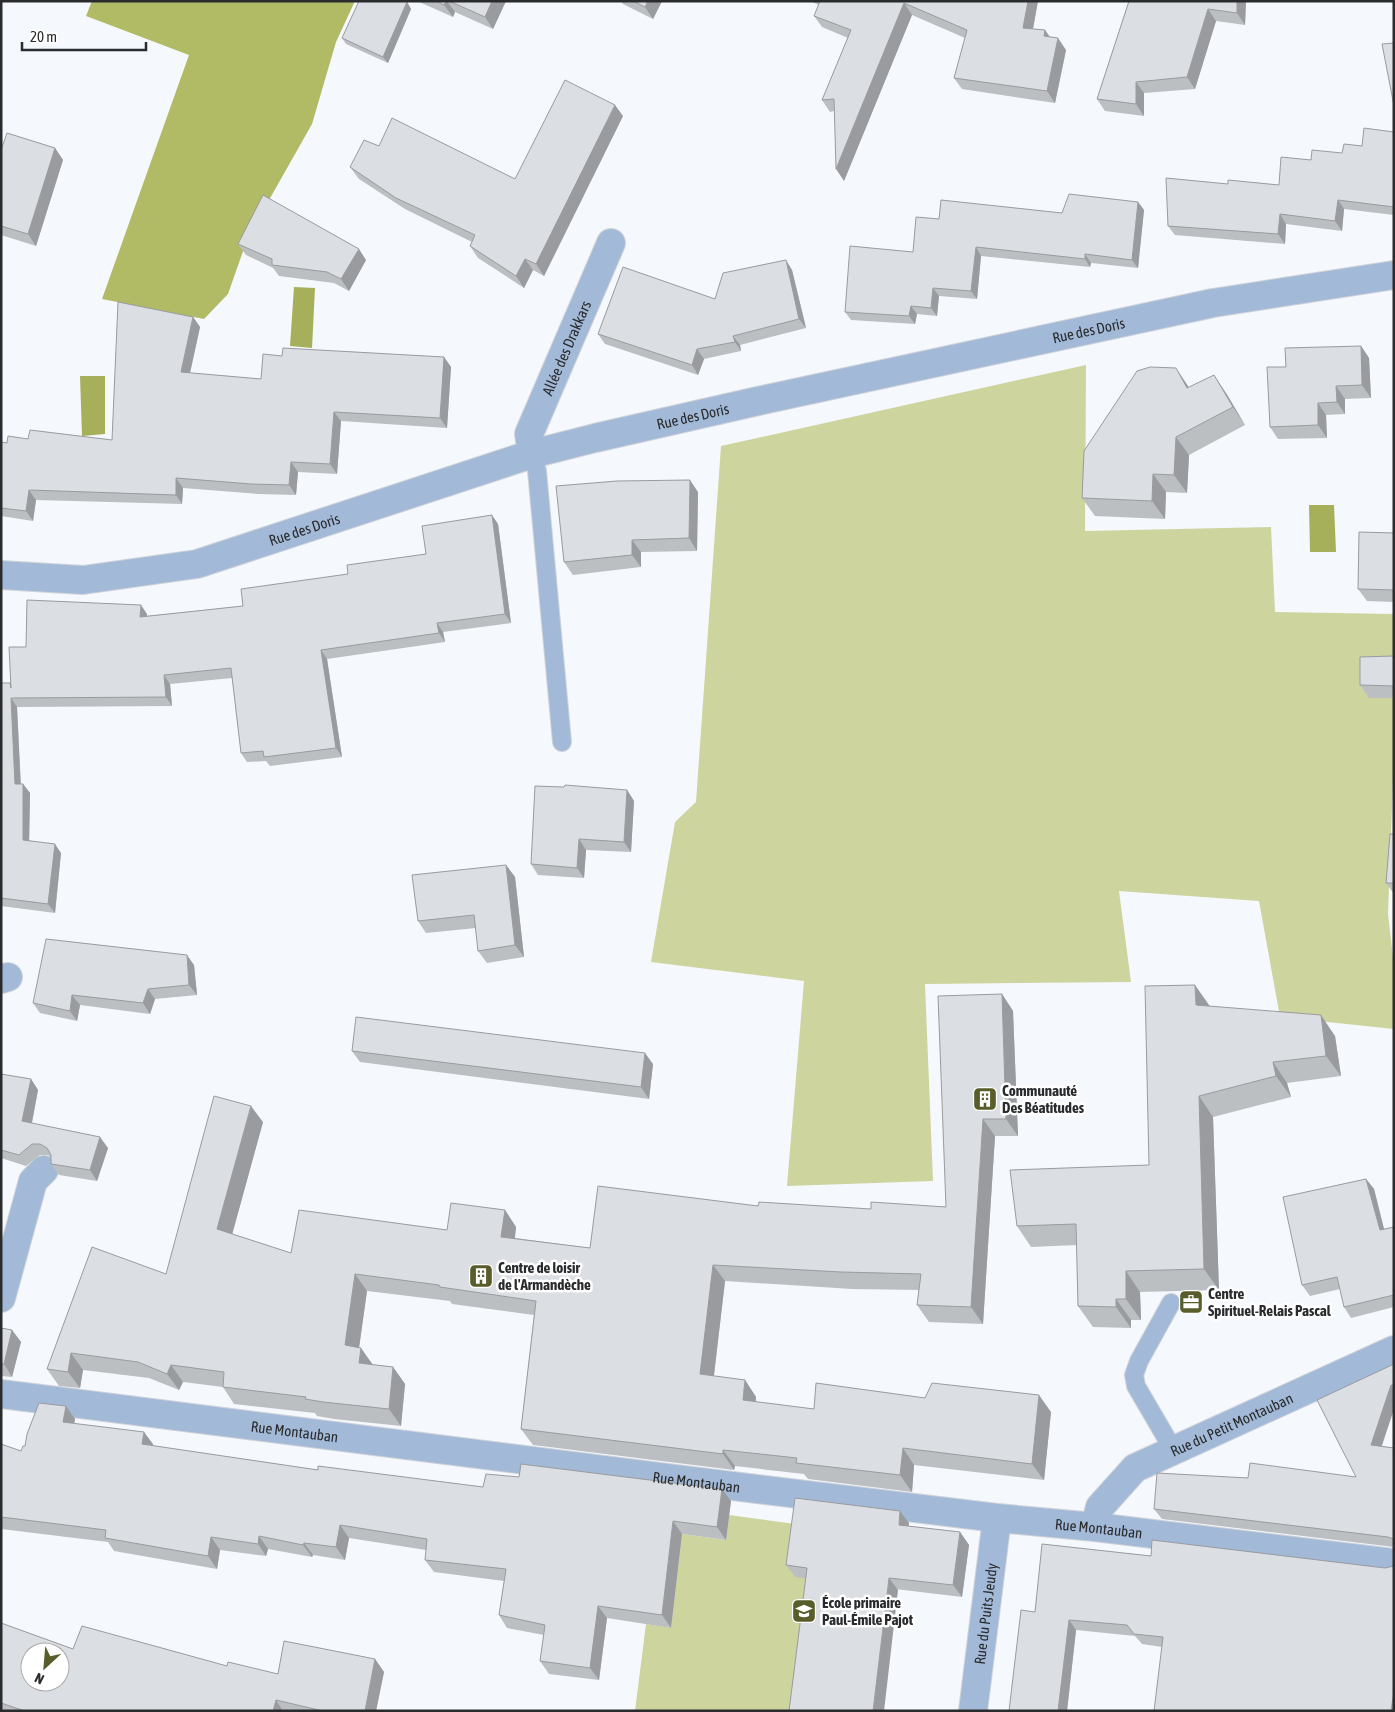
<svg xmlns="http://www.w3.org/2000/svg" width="1395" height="1712" font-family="'Asap Condensed',sans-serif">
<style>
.green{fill:#cdd49e}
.forest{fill:#b1ba64}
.water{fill:#a6af59}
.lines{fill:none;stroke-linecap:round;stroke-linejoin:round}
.lane-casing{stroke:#d0d3d8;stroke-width:20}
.street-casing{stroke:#d0d3d8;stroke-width:30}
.lane{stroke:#a2bad8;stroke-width:18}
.street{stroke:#a2bad8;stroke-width:28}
.wall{fill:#bcbfc2}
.shaded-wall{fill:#999b9e}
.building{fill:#dbdee2;stroke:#999b9e;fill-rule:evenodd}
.labels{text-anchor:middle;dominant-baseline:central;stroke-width:5;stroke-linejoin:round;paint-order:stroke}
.street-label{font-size:15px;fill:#2a2b2d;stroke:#fff}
.poi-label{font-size:15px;font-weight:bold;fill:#2a2b2d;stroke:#fff;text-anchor:start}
</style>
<rect width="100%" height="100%" fill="#f5f8fd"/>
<path class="green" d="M1086 365 1085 531 1271 527 1275 612 1394 614V753L1388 914 1394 966V1029L1280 1017 1259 901 1119 891 1131 982 925 984 933 1181 787 1186 804 981 651 962 675 822 696 802 721 446Z
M729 1515 802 1525 815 1580 799 1711H635L646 1624 671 1628 682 1534 726 1540Z"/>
<path class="forest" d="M92 1H355L336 42 312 124 248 237 228 294 204 319 102 299 189 55 86 16Z"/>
<path class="water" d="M294 287 315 288 312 348 290 346Z
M80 376H105V434L82 436Z
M1309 505H1334L1336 552H1310Z"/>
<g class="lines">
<defs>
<path id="lane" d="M532 454 537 471 562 742
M1171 1303 1139 1361 1134 1375 1136 1386 1174 1451"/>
<g id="street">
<path id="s1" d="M532 454 529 434 611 243"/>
<path id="s2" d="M1 575 83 580 197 564 532 454 595 438 758 401 1213 303 1394 275"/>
<path d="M1 979 8 977"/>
<path d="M1 1298 33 1181 44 1170"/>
<path id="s3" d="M1 1394 675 1479 997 1518 1095 1527 1394 1563"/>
<path id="s4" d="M1095 1527 1100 1507 1135 1468 1394 1350"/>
<path id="s5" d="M973 1711 997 1518"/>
</g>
</defs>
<use href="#lane" class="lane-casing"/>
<use href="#street" class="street-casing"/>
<use href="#lane" class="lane"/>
<use href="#street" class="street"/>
</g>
<path class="wall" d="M417 1H506L493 29 455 12 453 17Z
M621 1H662L653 19 623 4Z
M810 1H1038L1033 29 1045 30 1050 37 1066 50 1055 103 962 89 954 78 965 38 912 15 844 181 834 111 830 112 822 100 848 38 822 27 814 16 819 5Z
M1129 1H1246L1245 25 1216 21 1195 89 1144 93V116L1105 111 1097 99Z
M407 2 411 9 388 63 346 44 342 38Z
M623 116 544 276 533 270 524 288 478 258 470 246 472 242 405 209 359 179 350 167 379 146 515 179Z
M1394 132V215L1344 209 1342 231 1286 224 1285 244 1175 235 1168 226 1228 184 1279 185 1311 160 1342 153 1362 146Z
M55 148 63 160 36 246 1 235V150Z
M1138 202 1144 210 1138 268 1091 263 1090 267 981 256 977 299 939 296 937 316 917 314 915 324 851 320 845 312 913 252 939 219 1062 213Z
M238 244 366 260 349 291 334 283 279 276 273 268 246 255Z
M792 270 806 328 740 345 741 351 704 359 698 375 605 344 598 334 715 299Z
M193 317 200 327 190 373 261 379 282 356 444 357 451 367 447 428 341 421 337 474 298 472 296 495 258 494 183 488 182 504 36 500 33 521 1 516V442L7 443 28 439 112 440Z
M1361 346 1369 358 1371 398 1345 399V414L1326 415 1327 438 1278 439 1270 427 1286 367Z
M1189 387 1226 393 1245 425 1189 455 1187 493 1166 492 1165 519 1095 516 1082 498Z
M698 492 697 551 641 552V567L573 575 564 562Z
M498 524 511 623 443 632 445 642 327 659 342 757 270 766 266 761 247 762 241 753 232 678 170 684 172 706 17 707 21 784H23L30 793 29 840 61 853 55 913 1 906V683H10L26 647 147 614V616L243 606 348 574 426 554Z
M1394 533V602L1367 601 1358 589Z
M1394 656V698H1369L1360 685Z
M627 790 634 801 631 852 586 850 584 878 538 875 531 864Z
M1394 834V894L1386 883Z
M506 865 515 877 524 957 487 963 478 951 476 928 426 933 418 921Z
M194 965 197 995 155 999 150 1014 80 1005 77 1021 40 1013 33 1003Z
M1002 994 1013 1011 1018 1136H995L983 1324 929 1322 917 1305 919 1290 852 1289 725 1281 714 1376 745 1380 756 1397V1402L814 1409 925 1398 1051 1412 1044 1480 914 1465 912 1492 808 1479 804 1474 735 1466 734 1470 533 1445 521 1429 534 1315 452 1304 450 1301 367 1291 359 1348 373 1365 393 1367 405 1384 401 1426 334 1419 317 1416 315 1413 234 1404 223 1387 183 1382 179 1390 149 1378 83 1370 80 1388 59 1386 47 1369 166 1274 263 1122 232 1234 291 1253 447 1230 505 1210 516 1227 515 1238 590 1248 758 1206 871 1209 946 1207Z
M1209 1005 1210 1006 1335 1036 1341 1076 1287 1083 1291 1097 1213 1117 1219 1290 1140 1292 1141 1320H1131V1328L1093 1327 1078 1306 1077 1245 1031 1247 1017 1226 1149 1165Z
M352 1051 653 1064 649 1099 360 1062Z
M1 1074 31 1079 38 1090 32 1123 108 1148 97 1181 59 1175 51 1164V1157L48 1155H40L26 1166 1 1158Z
M1366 1179 1374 1189 1384 1229 1394 1227V1307L1351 1318 1344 1307 1340 1289 1310 1296 1302 1285Z
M1 1328 12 1330 21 1342 12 1377 1 1376Z
M1394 1364V1409L1382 1446 1394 1448V1547L1162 1519 1154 1509 1248 1478 1356 1477Z
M66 1406 75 1419 74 1424 153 1444 152 1446 318 1470 483 1487 731 1501 726 1540 682 1534 671 1628 607 1618 599 1680 549 1674 540 1661 544 1635 507 1628 499 1615 504 1581 434 1572 425 1560 426 1550 349 1538 345 1560 313 1555 312 1557 268 1549 266 1556 220 1550 217 1569 114 1551 108 1542 1 1529V1444L21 1451Z
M909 1523 908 1526 960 1532 969 1545 962 1597 795 1577 786 1565Z
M1151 1556 1385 1568 1162 1647 1142 1644 1135 1636 1076 1630 1067 1711H1009L1035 1612Z
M1 1623 73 1649 227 1666 278 1674 375 1659 384 1672 376 1711H1Z"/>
<path class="shaded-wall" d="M446 1H447L455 12 453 17 444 5Z
M492 1H506L493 29 485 17Z
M648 1H662L653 19 645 7Z
M1028 1H1038L1031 39 1023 28Z
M1237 1H1246L1245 25 1237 13Z
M407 2 411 9 388 63 383 57Z
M904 3 912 15 844 181 836 169Z
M1208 9 1216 21 1195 89 1187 77Z
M1045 30 1053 42 1044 36Z
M1058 38 1066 50 1055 103 1047 91Z
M1136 82 1144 93V116L1136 104Z
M615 105 623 116 544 276 536 264Z
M55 148 63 160 36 246 28 234Z
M1338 200 1344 209 1342 231 1335 221Z
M1138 202 1144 210 1138 268 1132 260Z
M1280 214 1286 224 1285 244 1278 234Z
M976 247 981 256 977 299 971 291Z
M359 249 366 260 349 291 341 279Z
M1085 254 1091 263 1090 267 1085 259Z
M525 259 533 270 524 288 516 276Z
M786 260 792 270 806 328 799 319Z
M933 288 939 296 937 316 931 308Z
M911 306 917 314 915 324 909 316Z
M193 317 200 327 188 382 181 372Z
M733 336 740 345 741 351 735 342Z
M1361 346 1369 358 1371 398 1362 385Z
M697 349 704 359 698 375 692 365Z
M444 357 451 367 447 428 440 418Z
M1176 368 1188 386 1199 406 1187 388Z
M1214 375 1226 393 1245 425 1233 407Z
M1336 386 1345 399V414L1337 402Z
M1318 403 1326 415 1327 438 1318 425Z
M334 412 341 421 337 474 330 464Z
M1176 437 1189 455 1187 493 1174 475Z
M291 462 298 472 296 495 289 485Z
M1153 474 1166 492 1165 519 1152 501Z
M176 478 183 488 182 504 176 495Z
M690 480 698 492 697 551 689 538Z
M29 490 36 500 33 521 26 511Z
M492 515 498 524 511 623 505 614Z
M632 540 641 552V567L632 555Z
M141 605 147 614 146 626 140 617Z
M437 623 443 632 445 642 439 633Z
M321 650 327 659 342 757 336 748Z
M164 675 170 684 172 706 166 697Z
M11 698 17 707 21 793 15 784Z
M23 784 30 793 29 849 23 840Z
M627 790 634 801 631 852 624 842Z
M579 839 586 850 584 878 577 868Z
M55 844 61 853 55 913 48 904Z
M506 865 515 877 524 957 515 945Z
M187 955 194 965 197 995 189 985Z
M1195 985 1209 1005 1210 1026 1196 1005Z
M148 989 155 999 150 1014 143 1003Z
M1002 994 1013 1011 1018 1136 1006 1119Z
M72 995 80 1005 77 1021 70 1011Z
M1321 1015 1335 1036 1341 1076 1326 1056Z
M645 1053 653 1064 649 1099 641 1087Z
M1273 1062 1287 1083 1291 1097 1276 1076Z
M31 1079 38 1090 30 1132 22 1121Z
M1199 1096 1213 1117 1219 1290 1204 1269Z
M251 1106 263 1122 229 1246 217 1229Z
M983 1119 995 1136 983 1324 971 1307Z
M100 1137 108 1148 97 1181 90 1170Z
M1366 1179 1374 1189 1387 1241 1380 1230Z
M505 1210 516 1227 513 1253 501 1237Z
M713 1265 725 1281 712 1391 700 1374Z
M1126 1271 1140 1292 1141 1320 1126 1299Z
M355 1274 367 1291 357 1362 345 1345Z
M1116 1299 1131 1320V1328L1116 1307Z
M12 1330 21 1342 12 1377 4 1364Z
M361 1348 373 1365 359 1363Z
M71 1353 83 1370 80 1388 68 1372Z
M171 1365 183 1382 179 1390 167 1374Z
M393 1367 405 1384 401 1426 389 1409Z
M745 1380 756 1397 754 1417 743 1400Z
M1391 1385 1394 1390V1409L1378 1456 1371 1445Z
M1039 1395 1051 1412 1044 1480 1032 1464Z
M66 1406 75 1419 72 1435 63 1422Z
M144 1432 153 1444 151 1457 142 1444Z
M903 1448 914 1465 912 1492 900 1475Z
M723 1450 735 1466 734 1470 723 1454Z
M722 1489 731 1501 726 1540 717 1527Z
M900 1511 909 1523 907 1538 899 1525Z
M673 1521 682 1534 671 1628 662 1615Z
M340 1525 349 1538 345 1560 336 1547Z
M960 1532 969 1545 962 1597 953 1585Z
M259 1536 268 1549 266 1556 258 1544Z
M211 1537 220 1550 217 1569 208 1556Z
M304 1543 313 1555 312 1557 303 1545Z
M889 1578 898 1590 884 1711H873Z
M598 1606 607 1618 599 1680 590 1668Z
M1069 1620 1076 1630 1067 1711H1058Z
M375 1659 384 1672 376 1711H365Z
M1394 1691V1711H1391Z
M276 1700 283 1711H273Z"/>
<path class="building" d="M359 1H405L407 2 383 57 342 38Z
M436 1H446L444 5Z
M449 1H492L485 17Z
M633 1H648L645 7Z
M820 1H1028L1023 28 1045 30 1044 36 1058 38 1047 91 954 78 967 30 904 3 836 169 834 99 822 100 851 30 814 16Z
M1129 1H1237V13L1208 9 1187 77 1136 82V104L1097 99Z
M1394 43V106L1382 44Z
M565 80 615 105 536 264 525 259 516 276 470 246 475 235 396 198 350 167 364 140 379 146 392 118 515 179Z
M1364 128 1394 132V207L1338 200 1335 221 1280 214 1278 234 1168 226 1166 178 1228 184V180L1279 185 1281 157 1311 160 1312 150 1342 153 1344 144 1362 146Z
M7 133 55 148 28 234 1 226V150Z
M1069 194 1138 202 1132 260 1085 254V259L976 247 971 291 933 288 931 308 911 306 909 316 845 312 850 246 913 252 916 217 939 219 941 200 1062 213Z
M263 195 359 249 341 279 327 272 272 265V259L238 244Z
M786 260 799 319 733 336 735 342 697 349 692 365 598 334 623 267 715 299 723 273Z
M118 302 193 317 181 372 261 379 263 354 282 356 283 348 444 357 440 418 334 412 330 464 291 462 289 485 251 484 176 478V495L29 490 26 511 1 508V442L7 443 8 436 28 439 30 430 112 440Z
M1361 346 1362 385 1336 386 1337 402 1318 403V425L1270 427 1267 367H1286L1285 348Z
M1150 367 1176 368 1187 388 1214 375 1233 407 1176 437 1174 475 1153 474 1152 501 1082 498 1084 451 1137 371Z
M690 480 689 538 632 540V555L564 562 556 486 617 481Z
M492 515 505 614 437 623 439 633 321 650 336 748 264 757 263 751 241 753 231 668 164 675 166 697 11 698 15 784H23V840L55 844 48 904 1 898V683H10L11 688 9 647H26L27 600 141 605 140 617 243 606 241 589 348 574 347 565 426 554 422 526Z
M1359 532 1394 533V590L1358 589Z
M1394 656V686L1360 685V657Z
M565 785 627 790 624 842 579 839 577 868 531 864 535 786 564 787Z
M1390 834H1394V883H1386Z
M506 865 515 945 478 951 474 915 418 921 412 875Z
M46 939 187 955 189 985 148 989 143 1003 72 995 70 1011 33 1003Z
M1195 985 1196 1005 1321 1015 1326 1056 1273 1062 1276 1076 1199 1096 1204 1269 1126 1271V1299H1116V1307L1078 1306 1076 1224 1017 1226 1010 1170 1149 1165 1145 986Z
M1002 994 1006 1119H983L971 1307 917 1305 921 1274 841 1272 713 1265 700 1374 745 1380 743 1400 814 1409 816 1383 925 1398 932 1383 1039 1395 1032 1464 903 1448 900 1475 796 1463 797 1458 723 1450V1454L521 1429 536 1301 440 1287 439 1285 355 1274 345 1345 361 1348 359 1363 393 1367 389 1409 323 1402 305 1399 306 1397 223 1387 224 1372 171 1365 167 1374 138 1362 71 1353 68 1372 47 1369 92 1247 166 1274 214 1096 251 1106 217 1229 291 1253 299 1210 447 1230 451 1203 505 1210 501 1237 590 1248 598 1186 758 1206 759 1202 871 1209V1202L946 1207 938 996Z
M356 1017 645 1053 641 1087 352 1051Z
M1 1074 31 1079 22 1121 100 1137 90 1170 51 1164V1155L47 1148 40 1144H32L19 1155 1 1150Z
M1366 1179 1380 1230 1394 1227V1295L1344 1307 1337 1277 1302 1285 1283 1197Z
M1 1328 12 1330 4 1364H1Z
M1394 1364V1385H1391L1371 1445 1394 1448V1539L1388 1537 1154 1509 1157 1473 1248 1478 1250 1463 1356 1477 1317 1400Z
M39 1403 66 1406 63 1422 144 1432 142 1444 318 1470V1466L483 1487 486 1474 519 1477 521 1464 722 1489 717 1527 673 1521 662 1615 598 1606 590 1668 540 1661 545 1625 499 1615 506 1569 425 1560 427 1539 340 1525 336 1547 304 1543 303 1545 259 1536 258 1544 211 1537 208 1556 105 1538 106 1530 1 1517V1444L21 1451 23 1446H25L27 1434Z
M795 1498 900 1511 899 1525 960 1532 953 1585 889 1578 873 1711H789L807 1568 786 1565Z
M1152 1540 1385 1568 1394 1566V1691L1391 1711H1154L1163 1637 1134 1634 1127 1625 1069 1620 1058 1711H1009L1021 1610 1035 1612 1042 1544 1151 1556Z
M1 1623 73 1649 82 1626 227 1666 228 1662 278 1674 284 1641 375 1659 365 1711H323L276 1700 273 1711H25L1 1703ZM30 1652H60V1682H30Z"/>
<defs>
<symbol id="building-square" viewBox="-11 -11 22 22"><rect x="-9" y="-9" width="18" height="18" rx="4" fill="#585d2b" stroke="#fff"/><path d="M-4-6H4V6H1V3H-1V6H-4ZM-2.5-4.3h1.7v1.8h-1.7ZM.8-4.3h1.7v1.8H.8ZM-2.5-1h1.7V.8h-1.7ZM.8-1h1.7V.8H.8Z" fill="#fff"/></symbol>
<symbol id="office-square" viewBox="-11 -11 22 22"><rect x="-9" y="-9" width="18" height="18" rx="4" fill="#585d2b" stroke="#fff"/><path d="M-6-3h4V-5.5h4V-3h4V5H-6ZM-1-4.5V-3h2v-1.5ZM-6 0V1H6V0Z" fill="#fff"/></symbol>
<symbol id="school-square" viewBox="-11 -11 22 22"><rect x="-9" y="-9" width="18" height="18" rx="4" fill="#585d2b" stroke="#fff"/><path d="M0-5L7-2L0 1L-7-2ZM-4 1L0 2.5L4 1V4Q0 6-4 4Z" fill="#fff"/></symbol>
</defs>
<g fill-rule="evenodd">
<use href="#building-square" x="971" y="1085" width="28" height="28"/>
<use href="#building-square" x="467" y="1262" width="28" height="28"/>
<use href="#office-square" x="1177" y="1288" width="28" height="28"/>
<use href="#school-square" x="790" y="1597" width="28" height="28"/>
</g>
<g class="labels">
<g class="street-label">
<text stroke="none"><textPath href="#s2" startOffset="1120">Rue des Doris</textPath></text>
<text stroke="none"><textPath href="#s1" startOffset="114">Allée des Drakkars</textPath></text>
<text stroke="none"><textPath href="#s2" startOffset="715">Rue des Doris</textPath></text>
<text stroke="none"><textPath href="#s2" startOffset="310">Rue des Doris</textPath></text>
<text stroke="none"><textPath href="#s4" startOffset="179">Rue du Petit Montauban</textPath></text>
<text stroke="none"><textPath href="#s3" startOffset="296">Rue Montauban</textPath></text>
<text stroke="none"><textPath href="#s3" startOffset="701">Rue Montauban</textPath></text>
<text stroke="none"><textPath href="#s3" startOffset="1106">Rue Montauban</textPath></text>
<text stroke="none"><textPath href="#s5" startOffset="98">Rue du Puits Jeudy</textPath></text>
</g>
<g class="poi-label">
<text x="1002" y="1090">Communauté<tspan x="1002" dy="17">Des Béatitudes</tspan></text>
<text x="498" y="1267">Centre de loisir<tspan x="498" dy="17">de l'Armandèche</tspan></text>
<text x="1208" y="1293">Centre<tspan x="1208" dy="17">Spirituel-Relais Pascal</tspan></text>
<text x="822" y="1602">École primaire<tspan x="822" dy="17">Paul-Émile Pajot</tspan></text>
</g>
</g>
<rect width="1395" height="1712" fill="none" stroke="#2a2b2d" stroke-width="5"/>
<g transform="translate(45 1667) rotate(206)"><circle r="24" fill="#ffffff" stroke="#aaaaab"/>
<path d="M0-4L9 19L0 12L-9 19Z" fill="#585d2b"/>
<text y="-8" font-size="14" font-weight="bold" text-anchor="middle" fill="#2a2b2d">N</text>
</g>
<path d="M22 42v8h124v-8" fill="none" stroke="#2a2b2d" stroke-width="2.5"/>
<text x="30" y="42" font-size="15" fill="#2a2b2d" stroke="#ffffff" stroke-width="4" paint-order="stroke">20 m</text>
</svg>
